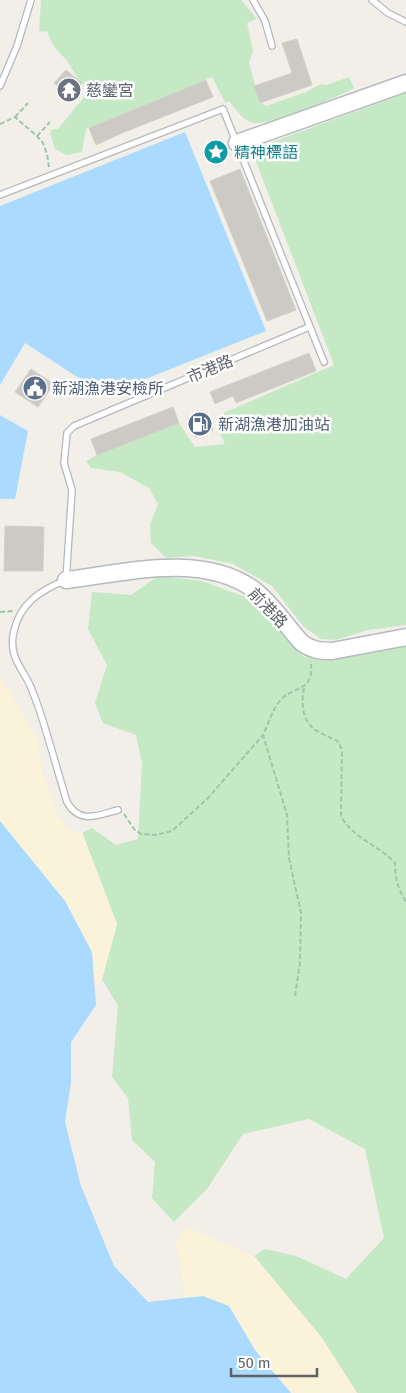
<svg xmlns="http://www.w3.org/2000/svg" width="406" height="1393" font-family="'Fira Sans','Noto Sans TC',sans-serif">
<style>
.green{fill:#c5e8c5}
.sand{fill:#fbf3d9}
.water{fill:#aadaff}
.building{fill:#cccac5;stroke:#d6d1c6}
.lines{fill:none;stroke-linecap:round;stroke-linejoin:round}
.lane-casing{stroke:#b5b8bc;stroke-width:8}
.secondary-casing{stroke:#b6babf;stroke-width:19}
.path{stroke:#9cc7a9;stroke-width:2;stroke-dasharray:5 2.5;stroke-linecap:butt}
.lane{stroke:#fff;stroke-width:5.5}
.secondary{stroke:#fff;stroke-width:16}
.labels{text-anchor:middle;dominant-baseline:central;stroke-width:5;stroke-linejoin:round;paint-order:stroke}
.worship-label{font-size:16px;fill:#5b616d;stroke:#fff;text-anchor:start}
.culture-label{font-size:16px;fill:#0d838f;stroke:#fff;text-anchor:start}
.street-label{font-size:16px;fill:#5f6368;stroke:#fff}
.service-label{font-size:16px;fill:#4e5e75;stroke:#fff;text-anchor:start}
</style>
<rect width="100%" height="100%" fill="#f1efe8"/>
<path class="green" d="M41 0H241L257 19 247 23 253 51 249 63 260 103 266 106 306 92 321 84 327 85 349 77 354 88 347 92C325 101 278 123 257 123 244 123 237 111 230 102H225L212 77 86 129 82 152 67 155 55 149 50 133 53 129H58L89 91 79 80 67 61 53 45 47 31 39 32Z
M406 93V625L368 630 336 640 321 639 303 626 272 586 233 564 194 556 166 558 151 543 150 525 158 504 149 488 120 472 91 468 86 461 97 455 179 423 195 447 225 444 219 431 217 416 334 365 254 156 267 144Z
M158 576 202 581 248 598 276 626 304 657C341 660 371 652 406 643V1393H357L322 1338 254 1256 265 1249 296 1256 346 1279 384 1238 365 1149 309 1119 243 1134 207 1189 174 1222 152 1198 155 1162 132 1140 128 1098 112 1077 118 1006 102 979 117 924 82 833 92 828 116 845 138 839 142 764 136 735 103 723 95 703 107 665 88 629 92 592 131 595Z"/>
<path class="sand" d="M0 676 37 738 42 771 58 815 70 830 82 832 117 924 102 979 94 986 92 952 65 901 0 821Z
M186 1227 254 1256 322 1338 357 1393H245L192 1337 176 1243Z"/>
<path class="water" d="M185 132 266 331 105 395 25 343 0 385V206Z
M0 415 28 431 15 499H0Z
M0 821 65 901 92 952 96 1005 71 1042V1082L65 1122 81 1186 114 1266 148 1302 203 1296 229 1306 255 1350 291 1393H0Z"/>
<path class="building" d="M297 39 312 85 260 103 254 86 292 73 282 43Z
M66 70 82 83 70 97 54 83Z
M206 80 213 97 122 133 96 145 89 128Z
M240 169 296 310 267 321 210 181Z
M309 353 316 371 236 403 233 396 215 404 210 392Z
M31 369 54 384 38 407 15 392Z
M173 407 179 423 97 455 91 439Z
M206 412 213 430 195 437 188 418Z
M5 526 44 527 43 571H4Z"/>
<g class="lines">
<defs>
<path id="lane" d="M253 0 265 21 272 46
M372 0 388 13 406 22
M0 86 17 46 31 0
M0 195 223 109 324 362
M118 810C98 815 80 825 67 802 57 770 49 738 38 706 35 698 32 689 28 681 23 672 17 664 14 654 12 646 12 638 14 631 20 603 41 590 66 580L72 490 64 463 67 433 74 426 309 327"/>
<path id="secondary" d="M237 143 406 83
M66 580C124 573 201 552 253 589 272 603 286 626 302 643 312 650 320 651 332 651L406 637"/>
</defs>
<use href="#lane" class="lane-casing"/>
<use href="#secondary" class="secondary-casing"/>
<path class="path" d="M15 117 28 103
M0 124 15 117 37 136 43 143 47 154 49 167
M37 136 50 122
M0 612 13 611
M304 688C301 704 302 722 317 731 324 735 332 738 339 742L342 751 341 816C351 837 380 846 395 863 395 878 398 889 406 902
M124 814 134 829 141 834 155 835 172 831 208 798 263 735
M295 996 300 962 301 913 289 858 287 815 263 735C268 725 272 711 279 702 292 685 314 693 311 664"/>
<use href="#lane" class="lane"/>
<use href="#secondary" class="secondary"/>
</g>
<defs>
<symbol id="temple-disc" viewBox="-11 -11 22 22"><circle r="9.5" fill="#6b7280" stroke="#fff"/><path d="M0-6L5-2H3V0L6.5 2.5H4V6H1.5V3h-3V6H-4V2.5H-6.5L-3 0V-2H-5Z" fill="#fff"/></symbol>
<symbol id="sight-disc" viewBox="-11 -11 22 22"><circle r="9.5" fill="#0f9aa8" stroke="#fff"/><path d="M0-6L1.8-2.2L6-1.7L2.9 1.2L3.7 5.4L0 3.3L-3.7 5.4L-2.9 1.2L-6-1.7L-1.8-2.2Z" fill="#fff"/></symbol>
<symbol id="civic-disc" viewBox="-11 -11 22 22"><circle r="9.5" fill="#5c6f8a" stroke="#fff"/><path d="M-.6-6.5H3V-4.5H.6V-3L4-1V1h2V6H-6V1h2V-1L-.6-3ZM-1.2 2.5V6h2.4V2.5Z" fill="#fff"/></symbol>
<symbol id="fuel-disc" viewBox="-11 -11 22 22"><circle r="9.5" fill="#5c6f8a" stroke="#fff"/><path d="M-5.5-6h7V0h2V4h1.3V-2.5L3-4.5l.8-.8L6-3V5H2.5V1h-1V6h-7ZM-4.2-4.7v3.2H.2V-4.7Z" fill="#fff"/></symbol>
</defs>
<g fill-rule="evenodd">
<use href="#temple-disc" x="55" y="76" width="28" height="28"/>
<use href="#sight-disc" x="202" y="138" width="28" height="28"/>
<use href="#civic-disc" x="21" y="374" width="28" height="28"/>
<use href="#fuel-disc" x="186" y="410" width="28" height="28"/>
</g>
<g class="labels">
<g class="worship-label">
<text x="86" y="90">慈鑾宮</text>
</g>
<g class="culture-label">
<text x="234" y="152">精神標語</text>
</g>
<g class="street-label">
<text transform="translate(210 369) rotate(-23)">市港路</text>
<text transform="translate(268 608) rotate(46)">前港路</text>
</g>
<g class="service-label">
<text x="52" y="388">新湖漁港安檢所</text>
<text x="218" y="424">新湖漁港加油站</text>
</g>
</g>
<path d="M231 1368v8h86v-8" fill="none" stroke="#5f6368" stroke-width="2.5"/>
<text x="238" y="1368" font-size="15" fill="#5f6368" stroke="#ffffff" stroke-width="4" paint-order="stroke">50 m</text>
</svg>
